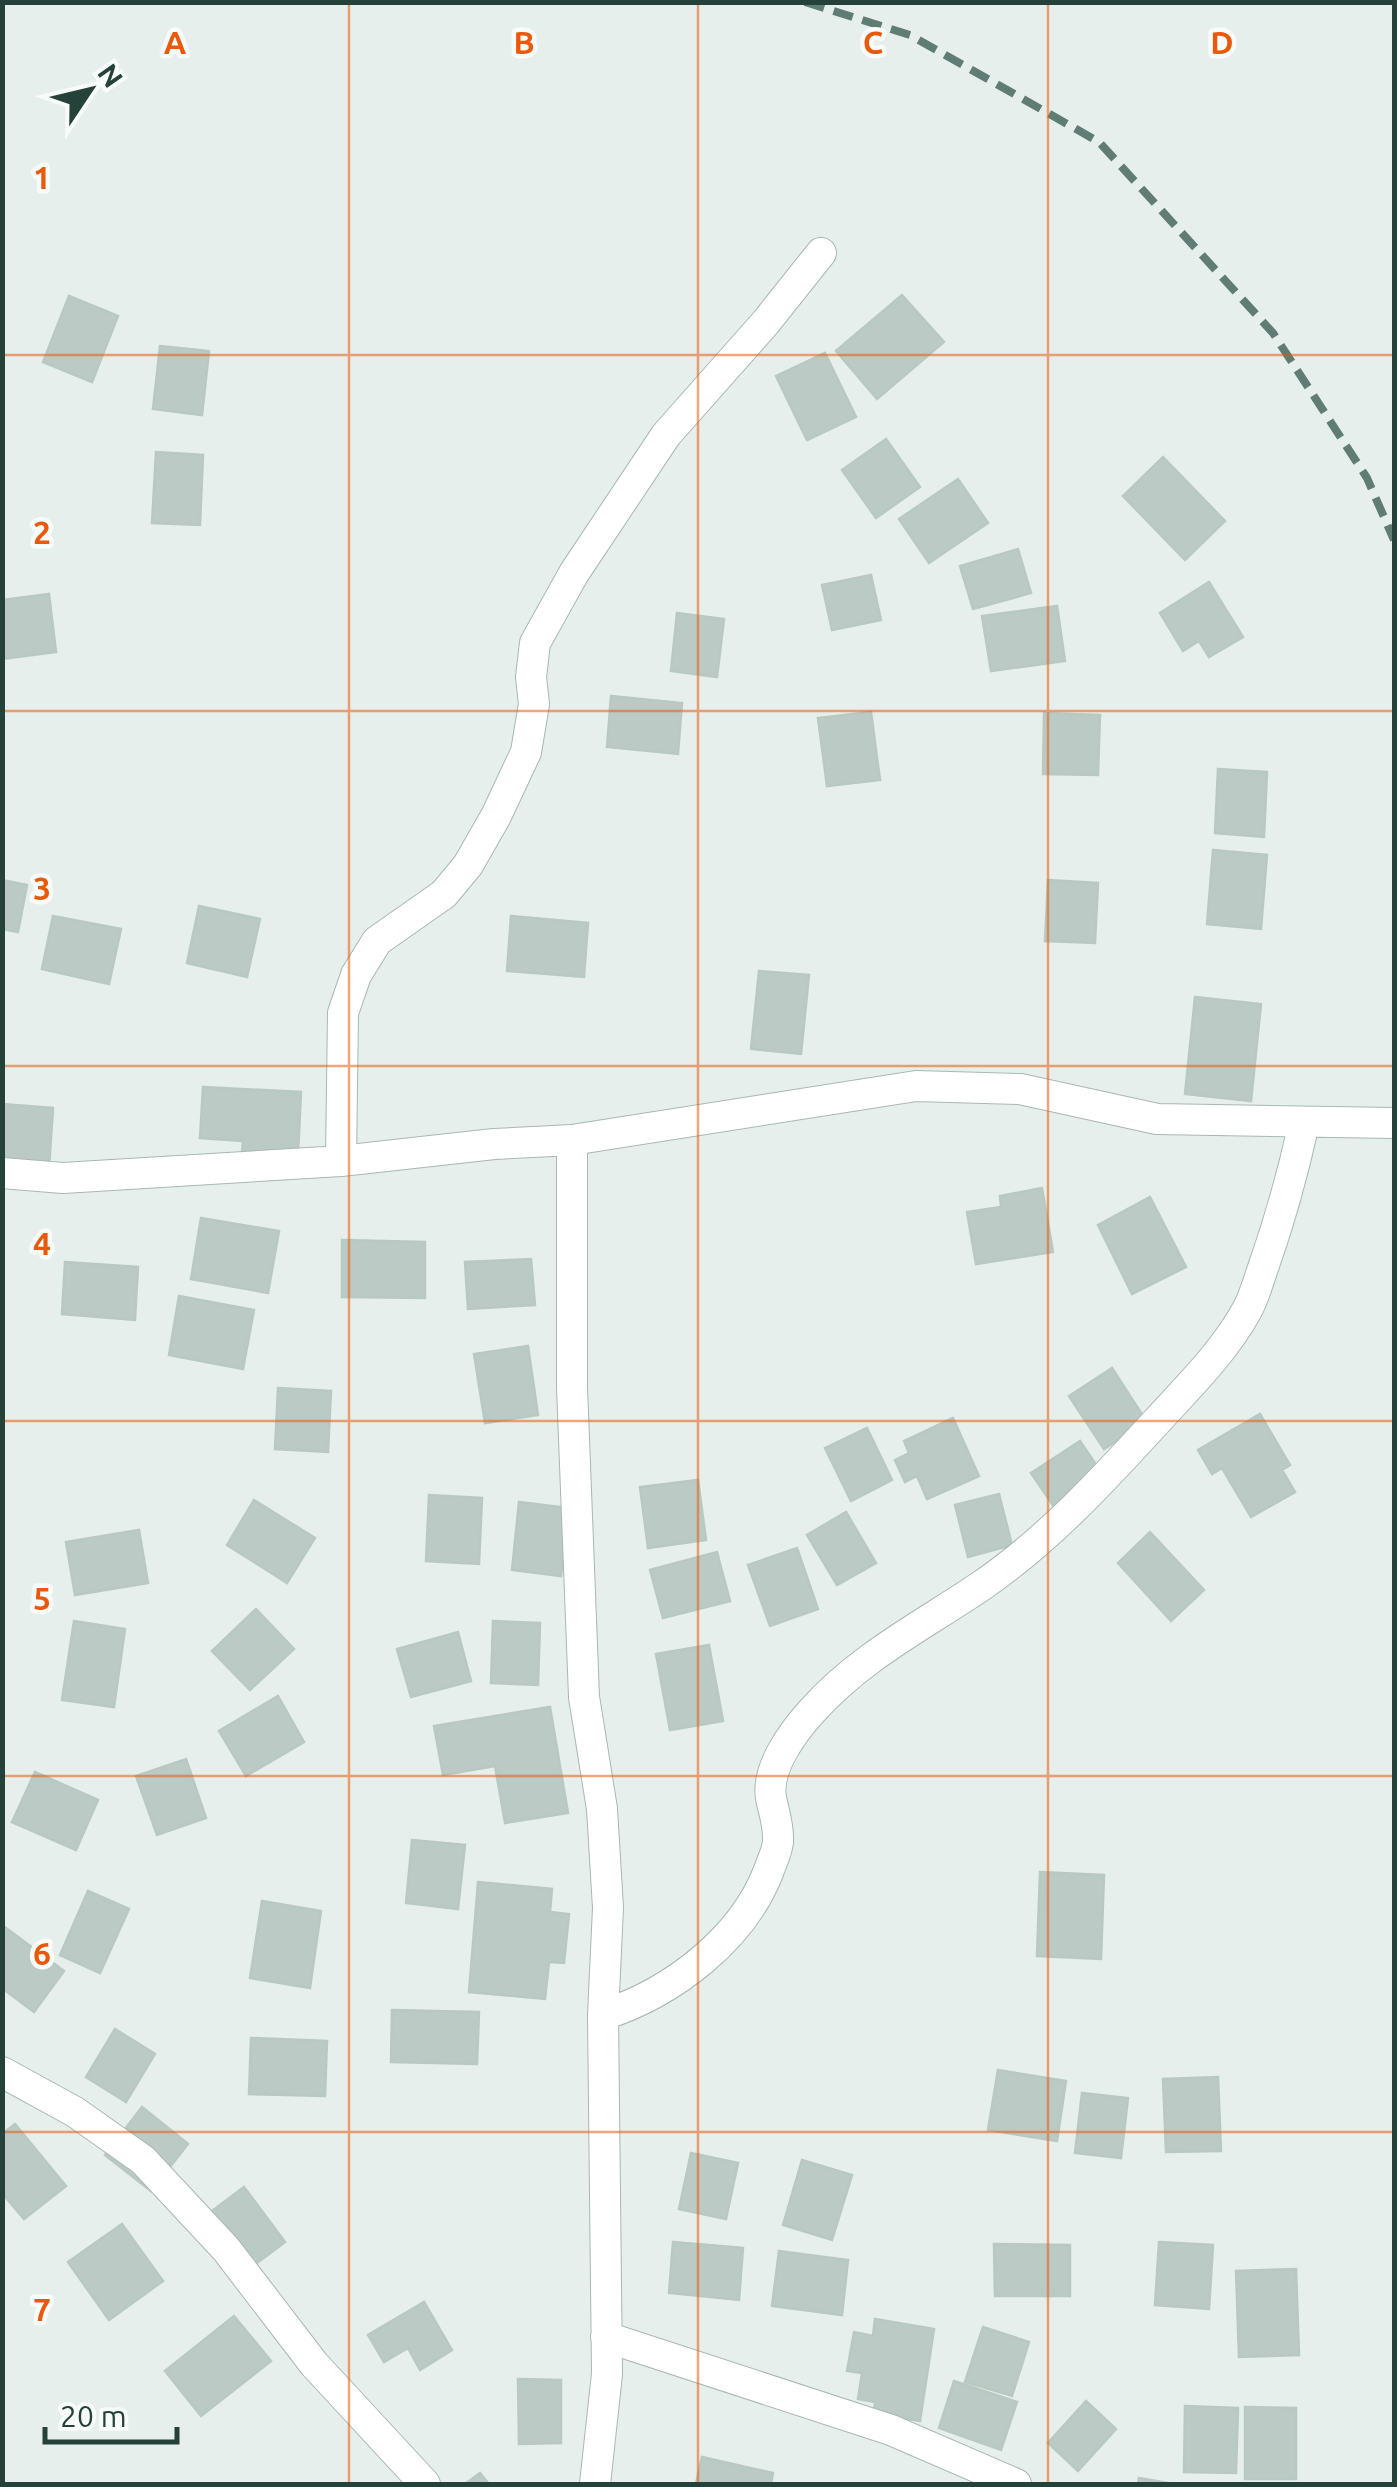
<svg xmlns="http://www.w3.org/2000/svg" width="1397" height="2487" font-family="Ubuntu,sans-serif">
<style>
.building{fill:#bbcac4;stroke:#b8c9c2;stroke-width:2.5}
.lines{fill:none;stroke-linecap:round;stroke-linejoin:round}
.street-casing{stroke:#a8b8b2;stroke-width:32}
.street{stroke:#fff;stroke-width:30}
.rail{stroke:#5f7d75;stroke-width:8;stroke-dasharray:20 10;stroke-linecap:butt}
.grid{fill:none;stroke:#e8590c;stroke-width:2.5;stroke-opacity:0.55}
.grid-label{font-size:32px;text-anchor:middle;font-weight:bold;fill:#e8590c;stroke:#f7fbf9;stroke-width:9;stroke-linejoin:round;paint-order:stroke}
</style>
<rect width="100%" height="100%" fill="#e6efeb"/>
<path class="building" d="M902 295 944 342 877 399 836 351Z
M69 296 118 316 92 382 43 362Z
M160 346 209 351 202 415 153 409Z
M825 353 856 417 807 440 776 376Z
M886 439 920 487 876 518 842 470Z
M156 452 203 455 200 525 152 523Z
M1163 457 1225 521 1185 560 1123 496Z
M958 479 988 523 929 563 899 519Z
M1018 549 1031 593 973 609 960 566Z
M871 575 881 620 832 630 822 585Z
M1209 582 1243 637 1209 657 1199 641 1183 651 1160 613Z
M49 594 56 652 2 659V600Z
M1057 606 1065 661 991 671 982 616Z
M677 613 724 619 717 677 671 671Z
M611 696 682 703 678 754 607 747Z
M871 712 880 780 827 786 818 718Z
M1044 713 1100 715 1098 775 1043 774Z
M1218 769 1267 772 1264 837 1215 833Z
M1213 850 1267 855 1261 929 1207 924Z
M2 880 27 885 18 932 2 929Z
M1048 880 1098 883 1095 943 1045 941Z
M199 906 260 919 247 977 187 963Z
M53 916 121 929 109 984 42 969Z
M511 916 588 923 584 977 507 971Z
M759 971 809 975 801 1054 751 1049Z
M1195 997 1261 1004 1251 1101 1185 1094Z
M203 1087 301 1092 298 1155 242 1152 243 1141 200 1138Z
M2 1104 53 1108 49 1169 2 1166Z
M1042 1188 1053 1252 976 1264 967 1212 1001 1207 1000 1196Z
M1150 1197 1186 1267 1132 1294 1098 1225Z
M201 1218 279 1231 268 1293 191 1279Z
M342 1240 425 1242V1298L342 1297Z
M531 1259 535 1305 468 1309 465 1262Z
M65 1262 138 1267 135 1320 62 1314Z
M179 1296 254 1310 243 1369 169 1355Z
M528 1346 538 1415 485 1423 474 1354Z
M1112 1368 1147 1422 1104 1449 1069 1396Z
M278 1388 331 1391 328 1452 275 1449Z
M1260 1414 1290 1465 1282 1470 1295 1492 1251 1517 1222 1468 1212 1474 1198 1450Z
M953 1418 979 1476 927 1499 917 1476 905 1482 895 1460 909 1453 904 1441Z
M867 1428 892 1480 851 1501 825 1448Z
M1080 1441 1107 1481 1059 1514 1031 1473Z
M698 1480 706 1540 648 1548 640 1487Z
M999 1494 1012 1545 968 1557 955 1505Z
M429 1495 482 1498 479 1564 426 1561Z
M254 1500 315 1538 287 1583 227 1545Z
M519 1502 569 1508 561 1576 512 1570Z
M846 1512 876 1563 837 1585 807 1535Z
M139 1530 148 1583 75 1595 66 1542Z
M1150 1532 1204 1590 1171 1621 1118 1563Z
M797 1548 818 1609 770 1626 748 1565Z
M717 1552 730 1601 663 1618 650 1570Z
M256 1609 294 1649 250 1690 212 1651Z
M74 1621 125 1629 114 1707 62 1700Z
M493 1621 540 1623 538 1685 491 1683Z
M458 1632 471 1681 411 1697 397 1649Z
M709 1645 723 1721 670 1730 656 1654Z
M278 1696 304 1742 246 1776 219 1731Z
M550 1707 568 1813 505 1823 495 1766 443 1775 434 1726Z
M186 1759 206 1818 157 1835 136 1776Z
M35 1772 98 1800 76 1850 12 1822Z
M412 1840 465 1845 458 1909 406 1903Z
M1040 1872 1104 1875 1101 1959 1037 1956Z
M478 1882 552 1889 550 1912 569 1914 564 1963 549 1962 545 1999 469 1992Z
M88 1891 129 1909 100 1973 60 1955Z
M262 1901 321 1911 310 1988 250 1978Z
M2 1925 64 1971 34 2012 2 1988Z
M392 2010 479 2012 477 2064 391 2062Z
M115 2029 155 2054 126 2102 86 2077Z
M251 2038 327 2041 325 2096 249 2094Z
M998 2070 1066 2081 1057 2141 988 2130Z
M1218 2077 1221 2151 1166 2152 1163 2079Z
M1082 2093 1128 2098 1121 2158 1075 2153Z
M142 2107 188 2144 151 2191 105 2155Z
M15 2124 66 2186 24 2219 2 2193V2134Z
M691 2153 738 2163 726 2219 679 2209Z
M802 2160 852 2175 832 2240 783 2225Z
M244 2187 285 2242 249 2269 208 2214Z
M122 2224 163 2281 109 2320 68 2262Z
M673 2242 743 2248 739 2300 669 2293Z
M1159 2242 1213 2245 1209 2309 1155 2305Z
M994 2244 1070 2245V2296H995Z
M779 2251 848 2260 842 2315 772 2306Z
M1296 2269 1299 2355 1239 2357 1236 2271Z
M424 2302 452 2350 420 2370 408 2348 384 2362 368 2335Z
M234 2316 271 2361 201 2416 165 2371Z
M875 2319 934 2329 920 2421 874 2413 875 2402 858 2399 862 2373 847 2371 854 2332 873 2336Z
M983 2327 1029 2342 1012 2396 965 2382Z
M518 2379 561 2380V2443L519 2444Z
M954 2381 1017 2402 1001 2450 939 2428Z
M1086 2401 1116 2429 1078 2471 1048 2443Z
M1185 2406 1238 2408 1236 2473 1184 2472Z
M1245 2407 1296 2408V2479H1245Z
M702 2457 773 2473 771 2484H696Z
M480 2473 489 2484H465Z
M1139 2478 1174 2484H1138Z"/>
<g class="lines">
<defs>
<path id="street" d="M572 1140V1387L584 1697 602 1809 608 1908 603 2015 607 2374 595 2484
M341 1161 343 1013 356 975 377 941 444 894 468 865 496 816 526 752 534 704 531 677 535 643 574 573 666 435 766 322 821 253
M2 1173 63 1178 341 1161 494 1144 572 1140 916 1086 1020 1089 1157 1119 1394 1123
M603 2015C672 1993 743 1939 769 1870 772 1861 777 1852 778 1842 779 1826 774 1813 771 1798 766 1768 793 1732 812 1711 860 1657 922 1626 981 1586 1047 1541 1103 1480 1157 1421 1189 1386 1224 1352 1247 1310 1254 1298 1258 1282 1263 1268 1280 1220 1293 1173 1304 1123
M2 2072 75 2112 143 2160 226 2249 314 2364 425 2484
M606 2337 891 2430 1016 2484"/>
</defs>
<use href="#street" class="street-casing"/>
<use href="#street" class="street"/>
<path class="rail" d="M805 2 910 35 1099 142 1273 333 1367 478 1394 540"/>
</g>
<path class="grid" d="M349 2V2484M698 2V2484M1048 2V2484M2 355H1394M2 711H1394M2 1066H1394M2 1421H1394M2 1776H1394M2 2132H1394"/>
<g class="grid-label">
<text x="175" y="54">A</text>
<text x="524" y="54">B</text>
<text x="873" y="54">C</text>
<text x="1222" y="54">D</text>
<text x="42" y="189">1</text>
<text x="42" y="544">2</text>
<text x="42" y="900">3</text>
<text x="42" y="1255">4</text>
<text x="42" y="1610">5</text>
<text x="42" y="1965">6</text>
<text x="42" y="2321">7</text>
</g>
<rect width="1397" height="2487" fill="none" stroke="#24423a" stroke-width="10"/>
<g transform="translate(90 90) rotate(55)" stroke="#f7fbf9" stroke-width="8" paint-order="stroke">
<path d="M0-8L18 38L0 25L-18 38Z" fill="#24423a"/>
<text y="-15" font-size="28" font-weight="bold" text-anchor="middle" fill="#24423a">N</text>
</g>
<path d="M45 2427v15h132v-15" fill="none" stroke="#24423a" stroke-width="5"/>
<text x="60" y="2427" font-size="30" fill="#24423a" stroke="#f7fbf9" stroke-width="8" paint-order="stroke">20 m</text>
</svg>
